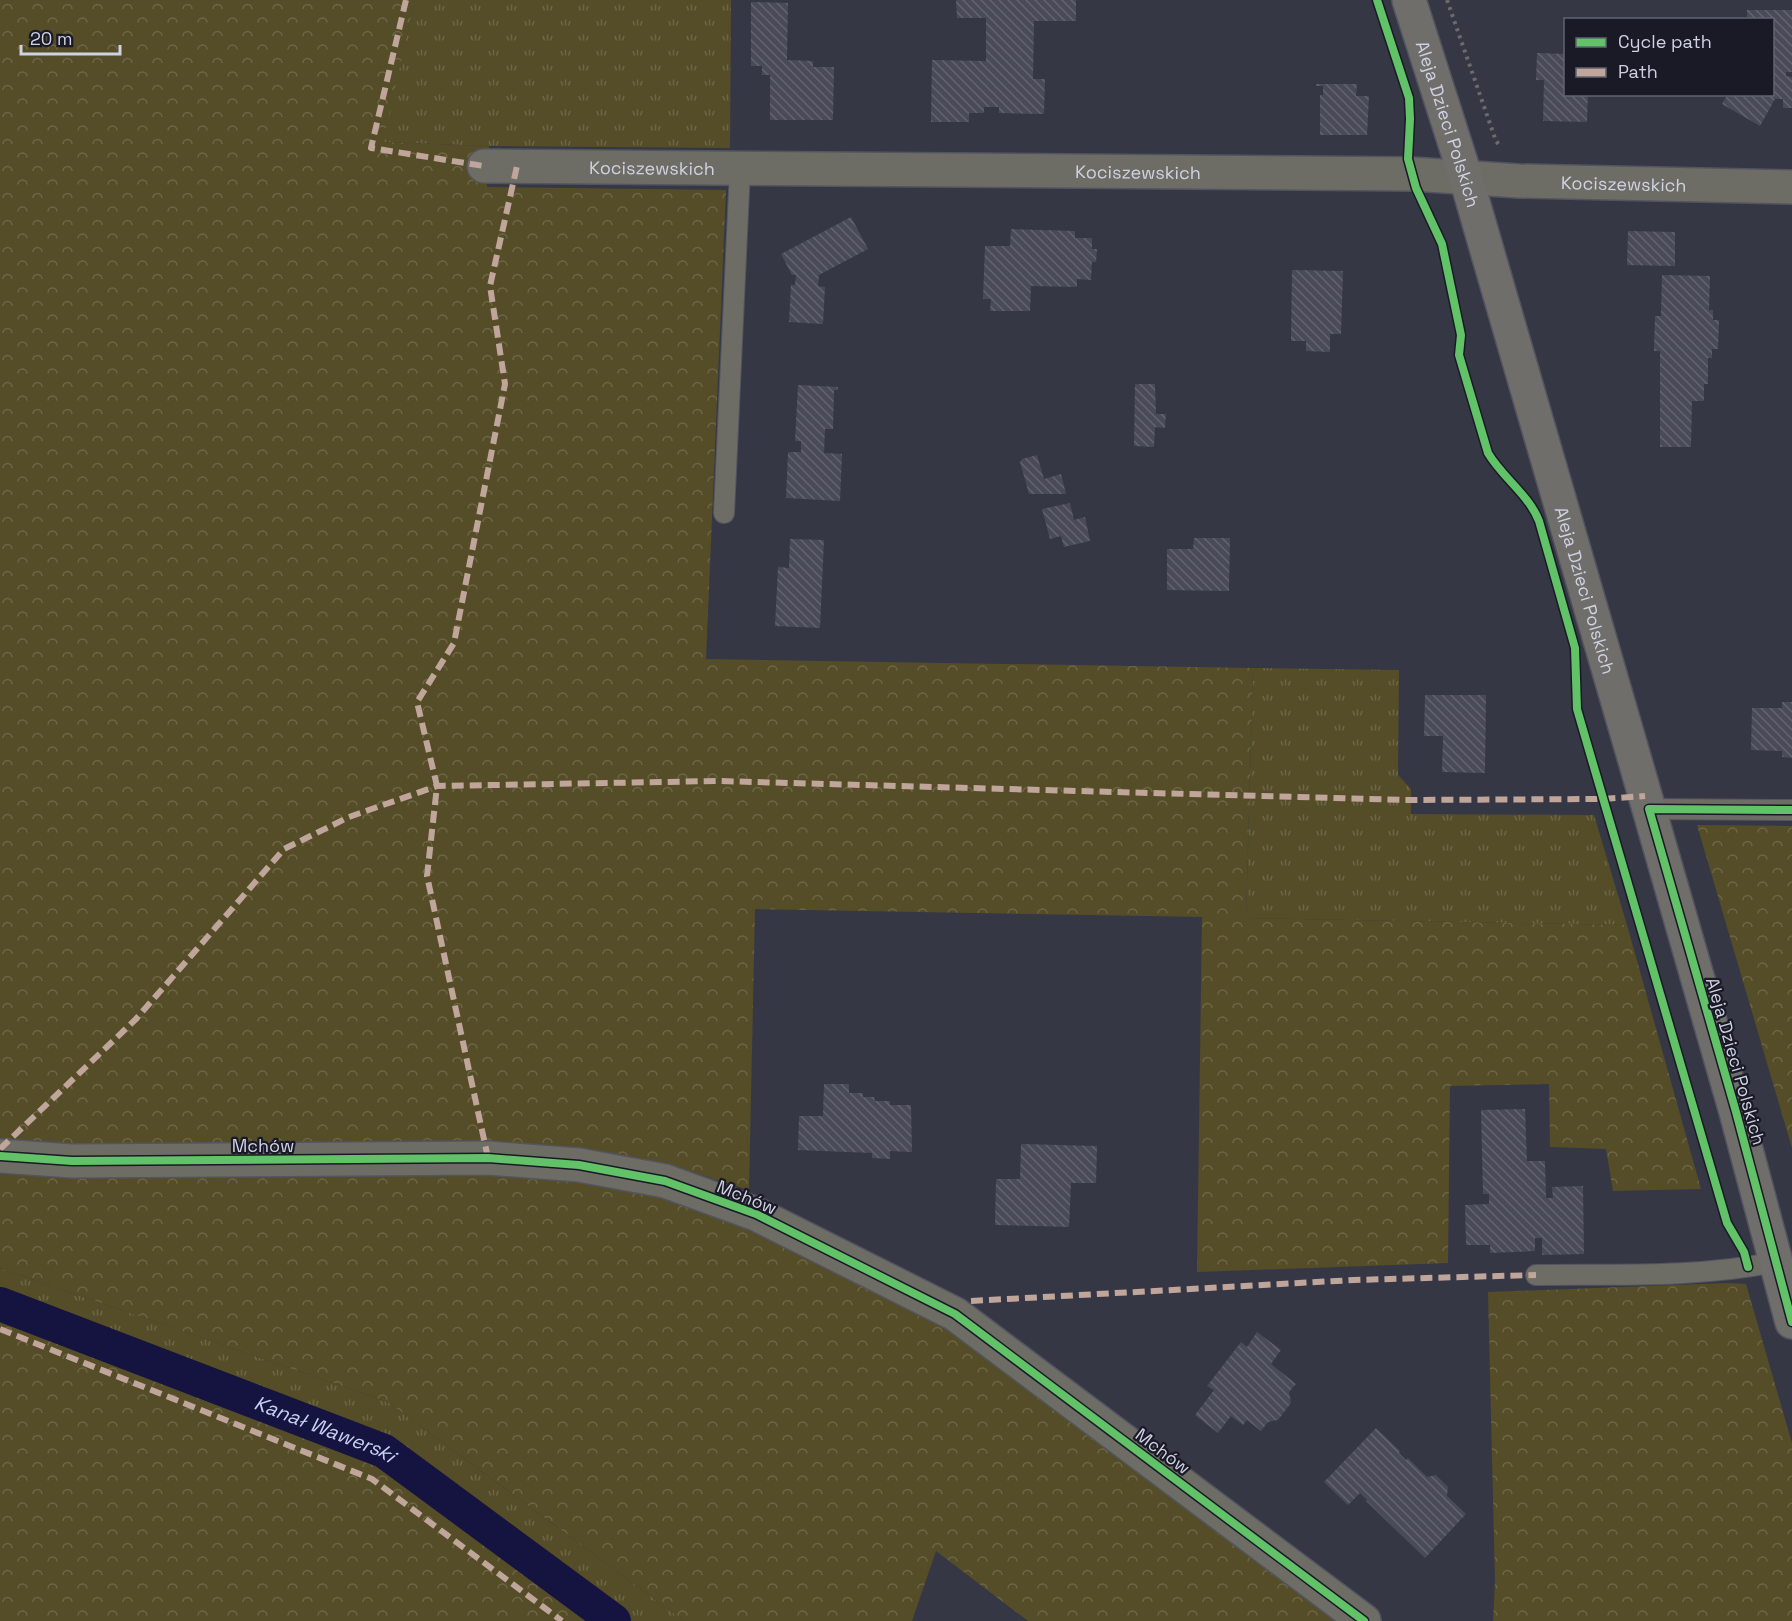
<svg xmlns="http://www.w3.org/2000/svg" width="1792" height="1621" font-family="'Space Grotesk',sans-serif">
<style>
.grass{fill:url(#grass-tufts)}
.forest{fill:url(#forest-crowns)}
.lines{fill:none;stroke-linecap:round;stroke-linejoin:round}
.canal{stroke:#151340;stroke-width:34}
.building{fill:url(#building-back-hatch)}
.lane-casing{stroke:#525460;stroke-width:22}
.street-casing{stroke:#525460;stroke-width:36}
.secondary-casing{stroke:#525460;stroke-width:36}
.path{stroke:#6b6b6b;stroke-width:4;stroke-dasharray:3 4.5;stroke-linecap:butt}
.lane{stroke:#6d6c65;stroke-width:20}
.street{stroke:#6d6c65;stroke-width:33}
.secondary{stroke:#706e6a;stroke-width:33}
.quiet{stroke:#c0a59a;stroke-width:6;stroke-dasharray:12 6;stroke-linecap:butt}
.cycleway-casing{stroke:#191a26;stroke-width:11}
.cycleway{stroke:#61c268;stroke-width:8}
.labels{text-anchor:middle;dominant-baseline:central;stroke-width:4.5;stroke-linejoin:round;paint-order:stroke}
.street-label{font-size:18px;fill:#cfd2e3;stroke:#191a26}
.water-label{font-size:20px;font-style:italic;fill:#c9cef0;stroke:#191a26}
</style>
<defs>
<pattern id="grass-tufts" width="24" height="20" patternUnits="userSpaceOnUse" patternTransform="scale(1.5)"><rect width="24" height="20" fill="#544d27"/><path d="M3 7l-1-3M5 7V3M7 7l1-3M15 17l-1-3M17 17v-4M19 17l1-3" fill="none" stroke="#6c6646"/></pattern>
<pattern id="forest-crowns" width="20" height="18" patternUnits="userSpaceOnUse" patternTransform="scale(1.5)"><rect width="20" height="18" fill="#544d27"/><path d="M2 6a3 3 0 1 1 6 0M12 15a3 3 0 1 1 6 0" fill="none" stroke="#6c6646"/></pattern>
<pattern id="building-back-hatch" width="6" height="6" patternUnits="userSpaceOnUse" patternTransform="scale(1.5)"><rect width="6" height="6" fill="#4a4b58"/><path d="M-1 5l2 2M0 0l6 6M5-1l2 2" fill="none" stroke="#636470"/></pattern>
</defs>
<rect width="100%" height="100%" fill="#353745"/>
<path class="grass" d="M415 0H731L730 148 489 146 382 142Z
M1253 668 1399 670 1398 775 1411 789V814L1594 815 1627 925 1246 918Z
M0 1268 388 1402 684 1621H588L419 1487 375 1464 0 1320Z"/>
<path class="forest" d="M0 0H415L383 142 489 146 487 187 726 190 706 659 1253 668 1246 918 1627 925 1701 1189 1613 1191 1606 1149 1550 1147 1549 1084 1450 1086 1448 1263 1197 1272 1202 917 755 909 749 1190 670 1165 583 1150 495 1143 0 1144Z
M1697 825 1792 826V1148Z
M0 1172 488 1174 575 1180 661 1197 751 1228 927 1315 1339 1621H1028L936 1551 912 1621H684L388 1402 0 1268Z
M1727 1283 1746 1284 1792 1443V1621H1493L1495 1581 1488 1292Z
M0 1320 375 1464 419 1487 588 1621H0Z"/>
<g class="lines">
<path class="canal" id="s1" d="M0 1304 384 1451 614 1621"/>
</g>
<path class="building" d="M956 0H1076V21H1034L1033 79H1045L1044 114 999 113V107H984V113H969V122H931L932 60 986 61V18H957Z
M751 2 788 3 787 60 813 61V67H834L833 120H770V75H762V66H751Z
M1747 10H1792V72H1786V76L1792 77V108H1783V99H1775L1760 126 1722 104 1728 94H1772V20H1747Z
M1537 53 1566 54V94H1588L1587 122 1543 121 1544 80H1536Z
M1316 84H1357L1356 96H1369L1367 135H1320V95H1323V86H1316Z
M851 217 868 249 819 275 818 286 825 287 823 324 789 322 791 285H795L796 275H792L781 254Z
M1011 229 1075 231V238H1092V249H1097L1096 262H1092L1091 280 1077 279V287L1031 286 1030 311H990L991 299H983L985 246H1010Z
M1628 231 1675 232V266L1627 265Z
M1292 270 1343 271 1341 334H1330V352L1306 351V341H1291Z
M1662 275 1710 276 1709 310H1713V320H1719L1718 349H1712V358H1708V384H1704V401H1692L1691 447H1660V351H1654L1655 316H1661Z
M1135 384H1155L1156 414H1166L1165 428 1155 427 1154 447 1134 446Z
M798 385 838 387V390H834L833 429H825L824 453 842 454 840 501 786 498 788 452H801V441H795Z
M1037 455 1044 479 1061 474 1066 494H1029L1020 462 1022 459Z
M1070 503 1074 520 1085 517 1090 541 1064 547 1061 536 1050 539 1042 509Z
M1194 538H1230L1229 591 1167 590V549H1193Z
M790 539 824 540 820 628 775 626 778 567 789 568Z
M1425 695H1486L1485 773 1442 772 1443 736H1424Z
M1782 702H1792V758L1782 757V751L1751 750 1752 708H1782Z
M824 1084H849V1093H863V1097H874L875 1101H890V1105H911L912 1152 890 1151V1159L872 1158V1153L798 1150 799 1116H823Z
M1525 1109 1527 1161H1545L1546 1198H1553L1552 1187 1583 1186 1584 1254 1542 1255V1238H1535V1251L1490 1253V1245H1466L1465 1205 1489 1204V1194H1483L1481 1110Z
M1021 1144 1097 1146 1096 1183H1071L1069 1227 995 1225 996 1179H1020Z
M1257 1332 1281 1350 1271 1364 1296 1384 1289 1392 1291 1403 1278 1420 1268 1422 1261 1431 1247 1420 1243 1425 1231 1416 1218 1433 1195 1415 1214 1390 1207 1386 1241 1342 1247 1347Z
M1376 1428 1400 1451 1399 1453 1406 1460 1408 1458 1427 1477 1436 1475 1448 1487 1447 1496 1466 1514 1425 1558 1366 1501 1367 1500 1360 1493 1348 1505 1324 1482Z"/>
<g class="lines">
<defs>
<path id="lane" d="M724 513 740 169
M1649 809 1792 810
M1536 1275C1615 1274 1697 1278 1775 1262"/>
<g id="street">
<path id="s2" d="M484 166 1412 174 1519 181 1792 187"/>
<path d="M0 1156 72 1161 488 1158 579 1165 665 1181 756 1214 955 1314 1364 1621"/>
</g>
<g id="secondary">
<path id="s3" d="M1409 0 1466 178 1649 809 1736 1112 1792 1322"/>
</g>
</defs>
<use href="#lane" class="lane-casing"/>
<use href="#street" class="street-casing"/>
<use href="#secondary" class="secondary-casing"/>
<path class="path" d="M1447 0 1496 141 1500 146"/>
<use href="#lane" class="lane"/>
<use href="#street" class="street"/>
<use href="#secondary" class="secondary"/>
<path class="quiet" d="M406 0 371 148 484 166
M0 1149 136 1019 284 849 349 817 437 786 718 781 1405 800 1602 799 1645 796
M488 1158 427 876 437 786 417 702 454 643 505 384 490 286 517 166
M971 1301 1354 1280 1536 1275
M0 1329 372 1479 562 1621"/>
<defs>
<path id="cycleway" d="M1377 0 1409 98 1410 119 1408 159 1416 188 1442 244 1461 335 1459 355 1488 453C1502 477 1529 495 1539 521L1575 648 1577 709 1727 1223 1744 1252 1748 1267
M1792 810 1649 809 1736 1112 1792 1322
M0 1156 72 1161 488 1158 579 1165 665 1181 756 1214 955 1314 1364 1621"/>
</defs>
<use href="#cycleway" class="cycleway-casing"/>
<use href="#cycleway" class="cycleway"/>
</g>
<g class="labels">
<g class="street-label">
<text stroke="none"><textPath href="#s3" startOffset="130">Aleja Dzieci Polskich</textPath></text>
<text stroke="none"><textPath href="#s2" startOffset="168">Kociszewskich</textPath></text>
<text stroke="none"><textPath href="#s2" startOffset="654">Kociszewskich</textPath></text>
<text stroke="none"><textPath href="#s2" startOffset="1140">Kociszewskich</textPath></text>
<text stroke="none"><textPath href="#s3" startOffset="616">Aleja Dzieci Polskich</textPath></text>
<text transform="translate(1736 1061) rotate(74)">Aleja Dzieci Polskich</text>
<text x="263" y="1145">Mchów</text>
<text transform="translate(747 1197) rotate(22)">Mchów</text>
<text transform="translate(1163 1451) rotate(37)">Mchów</text>
</g>
<g class="water-label">
<text stroke="none"><textPath href="#s1" startOffset="348">Kanał Wawerski</textPath></text>
</g>
</g>
<rect x="1564" y="18" width="210" height="78" fill="#191a26" stroke="#626472" stroke-width="1.5"/>
<rect x="1576" y="38" width="30" height="9" fill="#61c268" stroke="#626472" stroke-width="1.5"/>
<text x="1618" y="48" font-size="18" fill="#cfd2e3">Cycle path</text>
<rect x="1576" y="68" width="30" height="9" fill="#c0a59a" stroke="#626472" stroke-width="1.5"/>
<text x="1618" y="78" font-size="18" fill="#cfd2e3">Path</text>
<path d="M21 45v9h99v-9" fill="none" stroke="#cfd2e3" stroke-width="3"/>
<text x="30" y="45" font-size="18" fill="#cfd2e3" stroke="#191a26" stroke-width="4.5" paint-order="stroke">20 m</text>
</svg>
